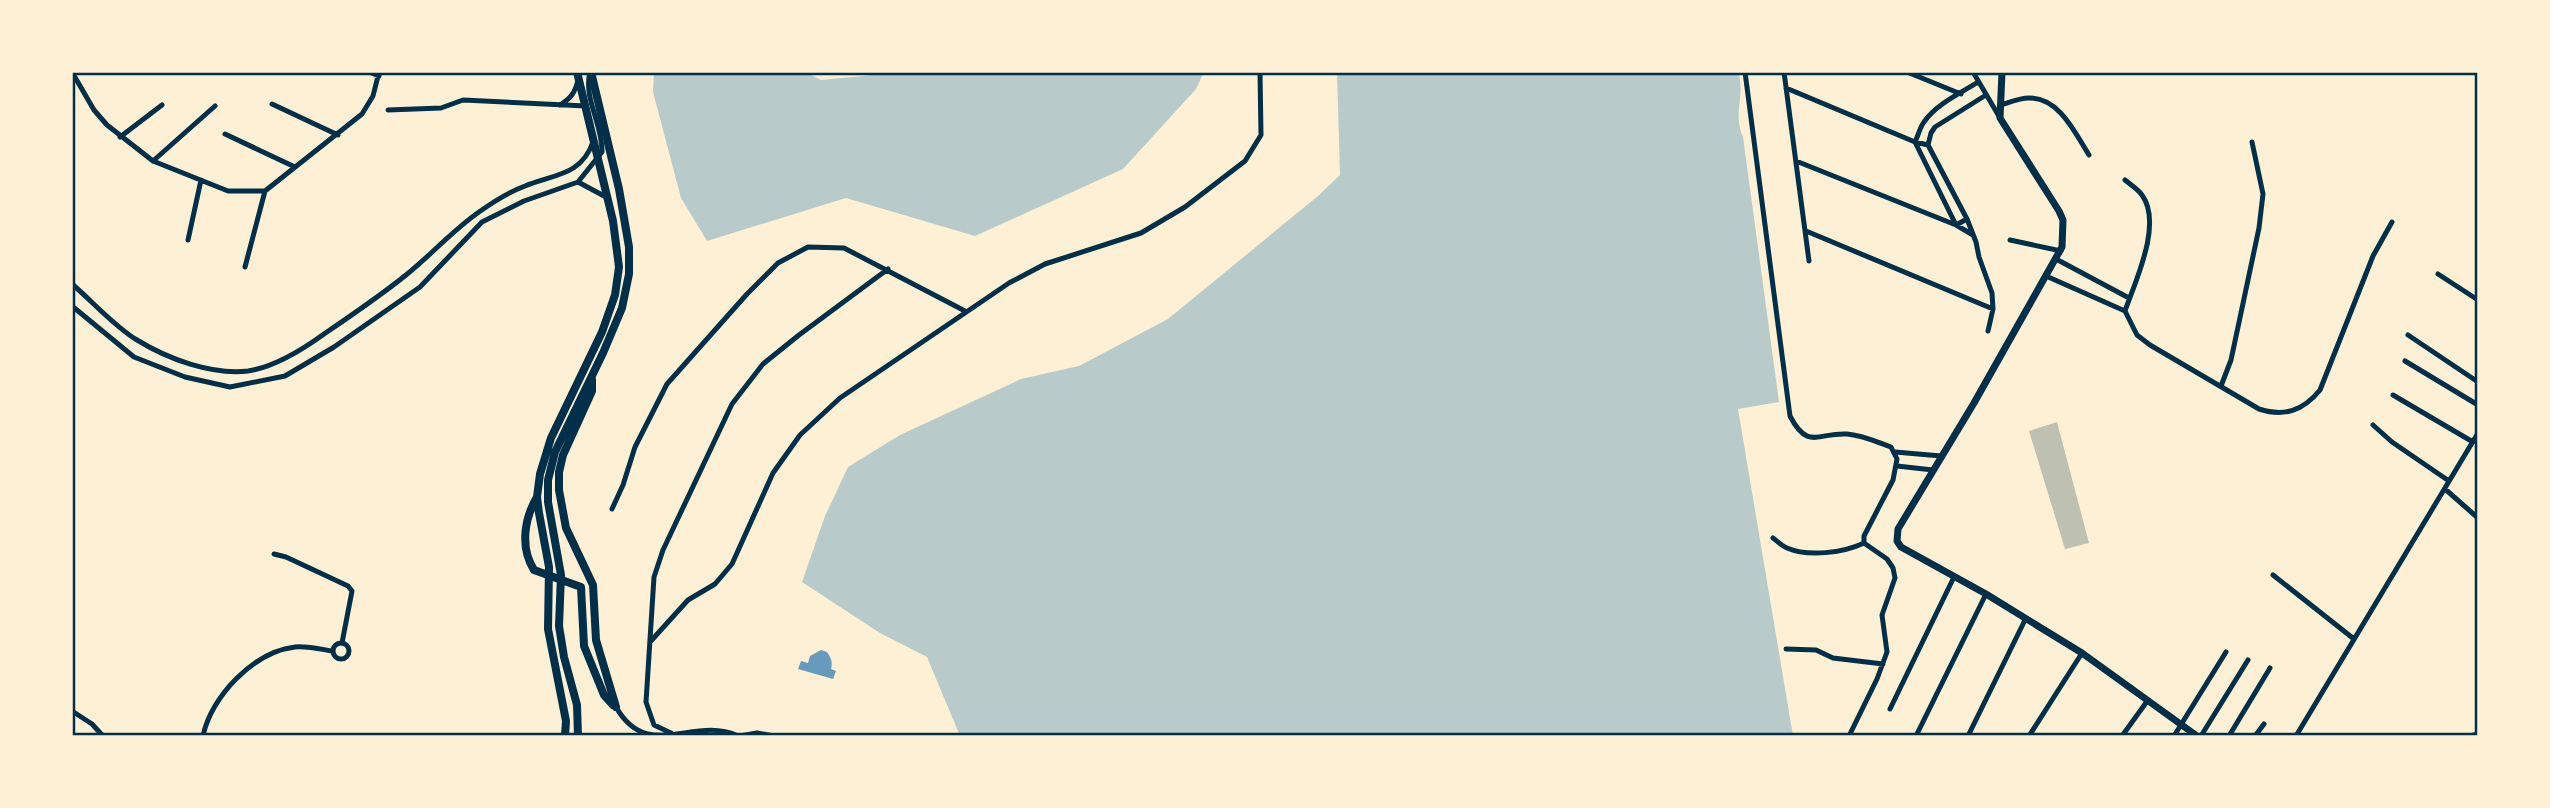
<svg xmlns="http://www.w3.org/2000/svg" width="2550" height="808" font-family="'PT Sans',sans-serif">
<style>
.green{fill:#b9caca}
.water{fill:#669bbc}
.building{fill:#bec0b2}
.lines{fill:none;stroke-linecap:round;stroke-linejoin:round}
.minor{stroke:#003049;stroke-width:5}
.tertiary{stroke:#003049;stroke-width:7}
.secondary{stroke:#003049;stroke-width:8}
.neatline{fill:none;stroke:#003049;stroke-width:2.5}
</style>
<rect width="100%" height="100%" fill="#fdf0d5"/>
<path class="green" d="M654 72H805L821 80 905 72H1204L1196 89 1123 169 975 236 846 198 707 241 681 198 653 92Z
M1337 72H1738C1746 96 1732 113 1743 137L1779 402 1738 409 1793 736H960L927 657 880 633 802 582 825 516 848 467 900 435 1021 379 1079 366 1168 319 1318 196 1340 175Z"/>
<path class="water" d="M821 650 827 652C831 658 833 662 831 669L836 671 833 679 798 669 801 661 808 663 810 656Z"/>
<path class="building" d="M2057 422 2089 543 2065 549 2029 431Z"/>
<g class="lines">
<path class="minor" d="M72 72 94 110 107 125 153 161 228 191H265
M369 72 379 76
M1745 72 1790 416C1808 451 1819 432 1847 434 1862 435 1877 442 1891 447L1897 459 1893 480 1864 536V543L1887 559 1893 568 1895 578 1882 615 1887 652 1877 679 1849 736
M1784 72 1809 261
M1907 72 1961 94
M1973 72 2000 118
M1786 88 1915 142 1928 145
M1986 95 1935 127 1931 133 1928 145 1967 219 1976 242 1979 257 1992 293 1993 309 1988 331
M272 104 338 135
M560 105C571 98 575 93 578 80
M2001 105C2010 102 2020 98 2029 98 2060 98 2075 133 2089 155
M388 110 441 108 463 100 586 106
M225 134 295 167
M120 137 162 105
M153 161 215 106
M1796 161 1956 225 1967 219
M578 182 606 197
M1806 231 1993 309
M1973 235 1956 225 1915 142C1918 136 1920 127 1924 122 1936 104 1961 93 1978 82
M188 240 201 180
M2010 240 2061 251
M2056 259 2129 298
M245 267 265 191 362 114 373 96 379 72
M2438 274 2478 300
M2046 276 2125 311 2137 335 2150 345 2259 409C2284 417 2303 411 2320 390L2373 256 2392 222
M72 284C92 301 115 327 137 340 168 359 211 375 248 371 275 367 302 350 324 334 352 315 380 296 406 275 431 255 453 230 479 212 493 202 509 192 525 186 554 174 581 176 593 142
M72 306 134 357 185 377 230 387 285 376 334 347 420 287 482 222 524 201 578 182 602 152C603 125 583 98 590 72
M2125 311C2135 282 2163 224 2142 195 2138 189 2131 185 2125 180
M2408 335 2478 382
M2405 361 2478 405
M2221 386 2231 360 2259 228 2263 194 2252 142
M2393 395 2473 442
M2373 425 2392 442 2449 481
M1895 452 1941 456
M1897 466 1933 470
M2445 489 2478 518
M612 509 623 485 635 447 667 384 747 294 778 263 808 247 844 248 965 311
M1773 538C1777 541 1782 546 1787 548 1808 557 1843 553 1864 543
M274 554 286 557 348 586 352 591 342 643
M2273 575 2354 639
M650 642 688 600 715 584 732 564 773 473 800 435 840 398 1009 283 1045 264 1141 233 1185 207 1245 161 1261 135 1260 72
M333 651a8 8 0 1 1 16 0a8 8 0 1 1-16 0Z
M1786 649 1816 650 1833 658 1883 664
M616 707C648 763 693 715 738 736
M1890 709 1954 577
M72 711 92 724 103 736
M671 733 654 725 646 702 654 577 663 550 732 404 763 364 799 335 888 269
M203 736C211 697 253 652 295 647 307 646 320 649 332 651
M740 736 757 733 774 736
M1916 736 1986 594
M1968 736 2026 618
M2029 736 2082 653
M2122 736 2148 700
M2174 736 2226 652
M2201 736 2248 660
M2229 736 2270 668
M2255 736 2264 724
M2296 736 2478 433
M2470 736 2478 734"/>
<path class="tertiary" d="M2002 72 2000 118 2059 211 2063 220 2062 247 1974 403 1898 529 1897 541 1901 547 1986 594 2082 653 2197 736"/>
<path class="secondary" d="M592 379V391L563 455 559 472V490L566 528 593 585 596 640 616 707
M537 497C524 519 520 548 534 570L581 587 584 646 604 695 613 705
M565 736 566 721 548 629 549 567 539 513 537 497 540 474 551 438 602 332 615 295 619 267 613 221 577 72
M578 736 577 705 564 657 559 626 561 575 548 502V480L555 452 603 353 622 308 629 274V247L619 189 591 72"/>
</g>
<rect width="2550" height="808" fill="none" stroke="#fdf0d5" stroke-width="147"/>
<rect x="74" y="74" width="2402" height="660" class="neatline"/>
</svg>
